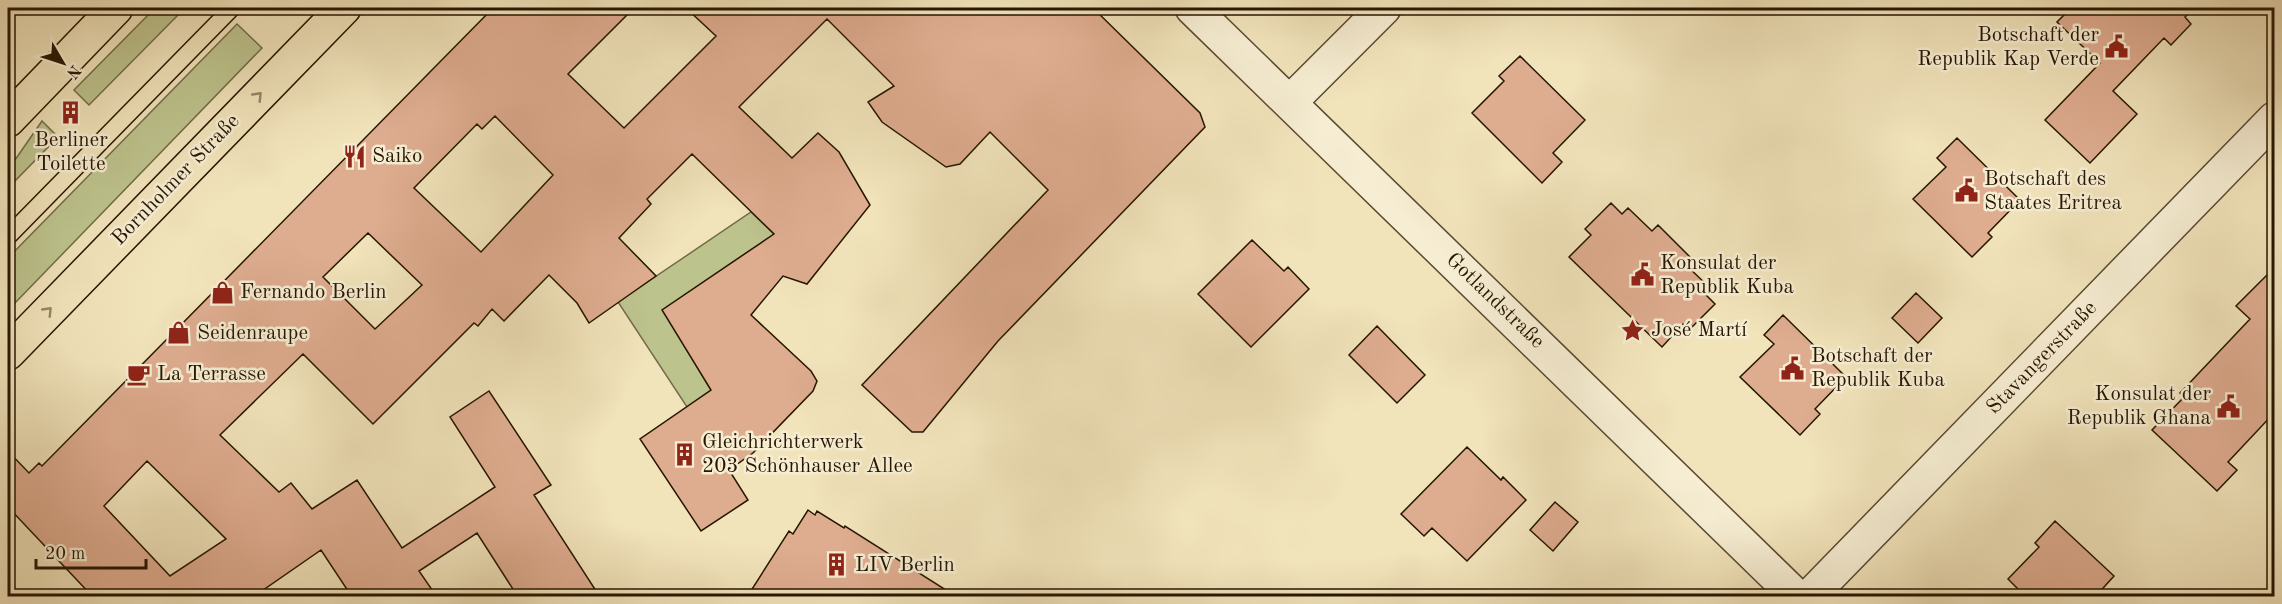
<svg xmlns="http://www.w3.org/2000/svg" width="2282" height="604" font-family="'Old Standard TT',serif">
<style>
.green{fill:#bdc38d;stroke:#726c47;stroke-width:1.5}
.building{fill:#deac8f;stroke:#261601;stroke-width:1.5;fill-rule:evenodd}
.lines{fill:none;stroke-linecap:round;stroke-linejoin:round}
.minor-casing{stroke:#59492f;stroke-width:36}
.major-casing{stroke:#261601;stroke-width:36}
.minor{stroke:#f6edd2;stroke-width:33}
.major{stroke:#f1e3ba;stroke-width:33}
.tram{stroke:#261601;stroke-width:1.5}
.oneway{stroke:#968767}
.labels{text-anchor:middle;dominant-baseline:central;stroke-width:5;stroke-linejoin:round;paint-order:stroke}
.poi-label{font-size:21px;fill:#261601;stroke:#f6edd2;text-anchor:start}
.street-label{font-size:21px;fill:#261601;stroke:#f6edd2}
</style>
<rect width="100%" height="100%" fill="#f1e3ba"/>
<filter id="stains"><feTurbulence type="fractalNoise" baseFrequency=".00333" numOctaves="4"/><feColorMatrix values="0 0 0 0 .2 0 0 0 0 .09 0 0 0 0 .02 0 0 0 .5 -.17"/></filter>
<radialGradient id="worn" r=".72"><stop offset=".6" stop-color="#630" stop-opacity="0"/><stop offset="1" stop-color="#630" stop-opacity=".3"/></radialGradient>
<path class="green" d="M155 8H171L178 15 89 105 74 90Z
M237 24 262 48 15 303 8 297V258Z
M42 121 58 137 10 186 8 170Z
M751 212 774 234 663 310 711 390 687 407 618 302Z"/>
<path class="building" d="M493 8H634L568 74 624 128 716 36 686 8H1093L1200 113 1205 127 998 341 923 432H912L862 385 1048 190 990 132 960 164 946 167 882 122 868 102 894 86 827 19 739 107 792 158 818 133 839 152 870 205 807 284 783 276 751 315 811 371 817 381 813 391 753 453 729 470 748 500 701 531 640 439 711 390 662 310 774 234 692 154 647 199 651 204 619 238 656 276 589 323 577 303 549 275 504 321 492 309 478 326 474 323 373 424 303 354 220 435 279 492 291 483 312 509 357 480 402 548 495 487 450 417 489 391 551 485 534 495 600 597H518L477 533 419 571 437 597H352L321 550 253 597H93L8 507V451L29 473 39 463 42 466ZM495 116 553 175 481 252 414 188 477 124 482 129ZM368 233 422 285 375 329 323 277ZM147 461 226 539 170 576 104 506Z
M2071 8H2194L2185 17 2191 24 2171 45 2164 38 2113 91 2137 114 2090 163 2045 120 2100 63 2057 22Z
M1520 56 1585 120 1553 153 1562 162 1542 183 1472 113 1504 81 1499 76Z
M1957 138 2020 200 1988 233 1992 237 1972 257 1913 199 1946 167 1937 158Z
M1611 203 1622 214 1628 208 1652 231 1658 225 1691 258 1685 264 1708 286 1703 292 1715 304 1689 330 1683 324 1662 347 1569 257 1591 235 1585 229Z
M1252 240 1284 271 1288 267 1309 289 1251 347 1198 294Z
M2274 268V413L2228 462 2237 470 2217 491 2152 430 2184 397 2180 393 2250 319 2236 306Z
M1916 293 1942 318 1918 343 1892 318Z
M1783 315 1846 377 1815 409 1820 414 1800 435 1740 377 1774 344 1764 335Z
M1377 326 1425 375 1397 403 1349 355Z
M1467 447 1501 480 1503 477 1526 500 1467 561 1432 528 1424 536 1401 514Z
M1555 502 1578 522 1553 551 1530 530Z
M808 510 815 515 817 511 844 528 845 526 957 597H747L789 531 793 534Z
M2055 521 2114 576 2095 597H2026L2008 579 2039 547 2035 543Z"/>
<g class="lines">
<defs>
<path id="minor" d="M1192 8 1796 596
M1291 101 1384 8
M1810 596 2274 119"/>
<path id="major" d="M8 120 116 8
M8 353 344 8"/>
</defs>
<use href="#minor" class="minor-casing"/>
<use href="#major" class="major-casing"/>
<use href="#minor" class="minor"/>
<use href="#major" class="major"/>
<path class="tram" d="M8 224 220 8
M8 249 244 8"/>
</g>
<defs><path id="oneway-chevron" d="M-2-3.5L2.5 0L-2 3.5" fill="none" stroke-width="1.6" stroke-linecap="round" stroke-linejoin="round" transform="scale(1.5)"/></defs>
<g class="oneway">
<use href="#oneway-chevron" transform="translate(258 96) rotate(-46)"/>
<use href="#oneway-chevron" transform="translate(48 311) rotate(-46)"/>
</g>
<defs>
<symbol id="civic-bare" viewBox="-9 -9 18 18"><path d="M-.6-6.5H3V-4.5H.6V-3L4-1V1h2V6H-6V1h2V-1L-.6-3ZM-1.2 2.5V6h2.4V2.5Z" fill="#8f2418" stroke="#f6edd2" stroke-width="2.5" paint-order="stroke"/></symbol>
<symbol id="building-bare" viewBox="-9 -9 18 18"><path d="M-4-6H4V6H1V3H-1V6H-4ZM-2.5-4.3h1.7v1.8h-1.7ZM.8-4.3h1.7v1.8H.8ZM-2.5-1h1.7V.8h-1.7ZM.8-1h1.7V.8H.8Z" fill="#8f2418" stroke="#f6edd2" stroke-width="2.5" paint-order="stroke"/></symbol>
<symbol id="restaurant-bare" viewBox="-9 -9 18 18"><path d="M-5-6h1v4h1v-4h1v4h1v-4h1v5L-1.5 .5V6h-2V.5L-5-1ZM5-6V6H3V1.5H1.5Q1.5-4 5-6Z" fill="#8f2418" stroke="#f6edd2" stroke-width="2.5" paint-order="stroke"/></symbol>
<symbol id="shop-bare" viewBox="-9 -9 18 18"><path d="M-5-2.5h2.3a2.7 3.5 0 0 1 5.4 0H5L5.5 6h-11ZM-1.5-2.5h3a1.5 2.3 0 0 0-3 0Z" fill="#8f2418" stroke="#f6edd2" stroke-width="2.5" paint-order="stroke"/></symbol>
<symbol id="sight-bare" viewBox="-9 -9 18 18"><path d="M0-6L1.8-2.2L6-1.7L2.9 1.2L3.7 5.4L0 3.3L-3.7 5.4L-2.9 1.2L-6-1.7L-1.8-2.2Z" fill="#8f2418" stroke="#f6edd2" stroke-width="2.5" paint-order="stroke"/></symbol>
<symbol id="cafe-bare" viewBox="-9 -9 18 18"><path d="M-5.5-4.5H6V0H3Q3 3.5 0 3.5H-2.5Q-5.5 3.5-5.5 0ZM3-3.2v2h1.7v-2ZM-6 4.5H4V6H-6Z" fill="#8f2418" stroke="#f6edd2" stroke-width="2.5" paint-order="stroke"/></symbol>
</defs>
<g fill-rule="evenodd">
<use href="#civic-bare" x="2100" y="30" width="33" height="33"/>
<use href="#building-bare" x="54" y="96" width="33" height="33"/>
<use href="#restaurant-bare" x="338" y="140" width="33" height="33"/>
<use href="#civic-bare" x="1950" y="174" width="33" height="33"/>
<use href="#civic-bare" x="1626" y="258" width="33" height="33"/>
<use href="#shop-bare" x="206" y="276" width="33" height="33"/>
<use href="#sight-bare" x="1616" y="314" width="33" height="33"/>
<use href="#shop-bare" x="162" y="316" width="33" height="33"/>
<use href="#civic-bare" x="1776" y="352" width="33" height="33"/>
<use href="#cafe-bare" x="122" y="358" width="33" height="33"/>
<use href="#civic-bare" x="2212" y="390" width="33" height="33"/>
<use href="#building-bare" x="668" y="438" width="33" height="33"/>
<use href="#building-bare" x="820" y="548" width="33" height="33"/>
</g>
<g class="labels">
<g class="poi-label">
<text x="2099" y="35" text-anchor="end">Botschaft der<tspan x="2099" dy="24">Republik Kap Verde</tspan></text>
<text x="71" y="140" text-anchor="middle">Berliner<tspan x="71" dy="24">Toilette</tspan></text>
<text x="372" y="156">Saiko</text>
<text x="1984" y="179">Botschaft des<tspan x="1984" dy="24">Staates Eritrea</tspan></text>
<text x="1660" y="263">Konsulat der<tspan x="1660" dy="24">Republik Kuba</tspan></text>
<text x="240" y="292">Fernando Berlin</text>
<text x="1651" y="330">José Martí</text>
<text x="197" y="333">Seidenraupe</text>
<text x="1811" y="356">Botschaft der<tspan x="1811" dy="24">Republik Kuba</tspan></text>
<text x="157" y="374">La Terrasse</text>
<text x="2211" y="394" text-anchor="end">Konsulat der<tspan x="2211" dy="24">Republik Ghana</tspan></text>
<text x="702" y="442">Gleichrichterwerk<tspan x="702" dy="24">203 Schönhauser Allee</tspan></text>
<text x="855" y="565">LIV Berlin</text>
</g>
<g class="street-label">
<text transform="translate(176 180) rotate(-46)">Bornholmer Straße</text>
<text transform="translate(1495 301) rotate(44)">Gotlandstraße</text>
<text transform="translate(2042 358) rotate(-46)">Stavangerstraße</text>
</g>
</g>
<rect width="2282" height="604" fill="none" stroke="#f1e3ba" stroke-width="30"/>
<rect x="9" y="9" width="2264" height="586" fill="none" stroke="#261601" stroke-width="3"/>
<rect x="15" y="15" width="2252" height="574" fill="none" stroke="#261601" stroke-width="1.5"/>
<g transform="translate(63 63) rotate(129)" stroke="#f6edd2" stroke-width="4.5" paint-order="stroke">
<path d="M0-4.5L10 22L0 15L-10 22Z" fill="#261601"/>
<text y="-9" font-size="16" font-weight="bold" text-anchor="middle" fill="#261601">N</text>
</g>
<path d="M36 559v9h110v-9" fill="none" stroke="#261601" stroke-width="3"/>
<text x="45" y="559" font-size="18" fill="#261601" stroke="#f6edd2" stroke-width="4.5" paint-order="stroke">20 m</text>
<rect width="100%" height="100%" filter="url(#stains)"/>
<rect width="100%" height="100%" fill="url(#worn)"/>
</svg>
